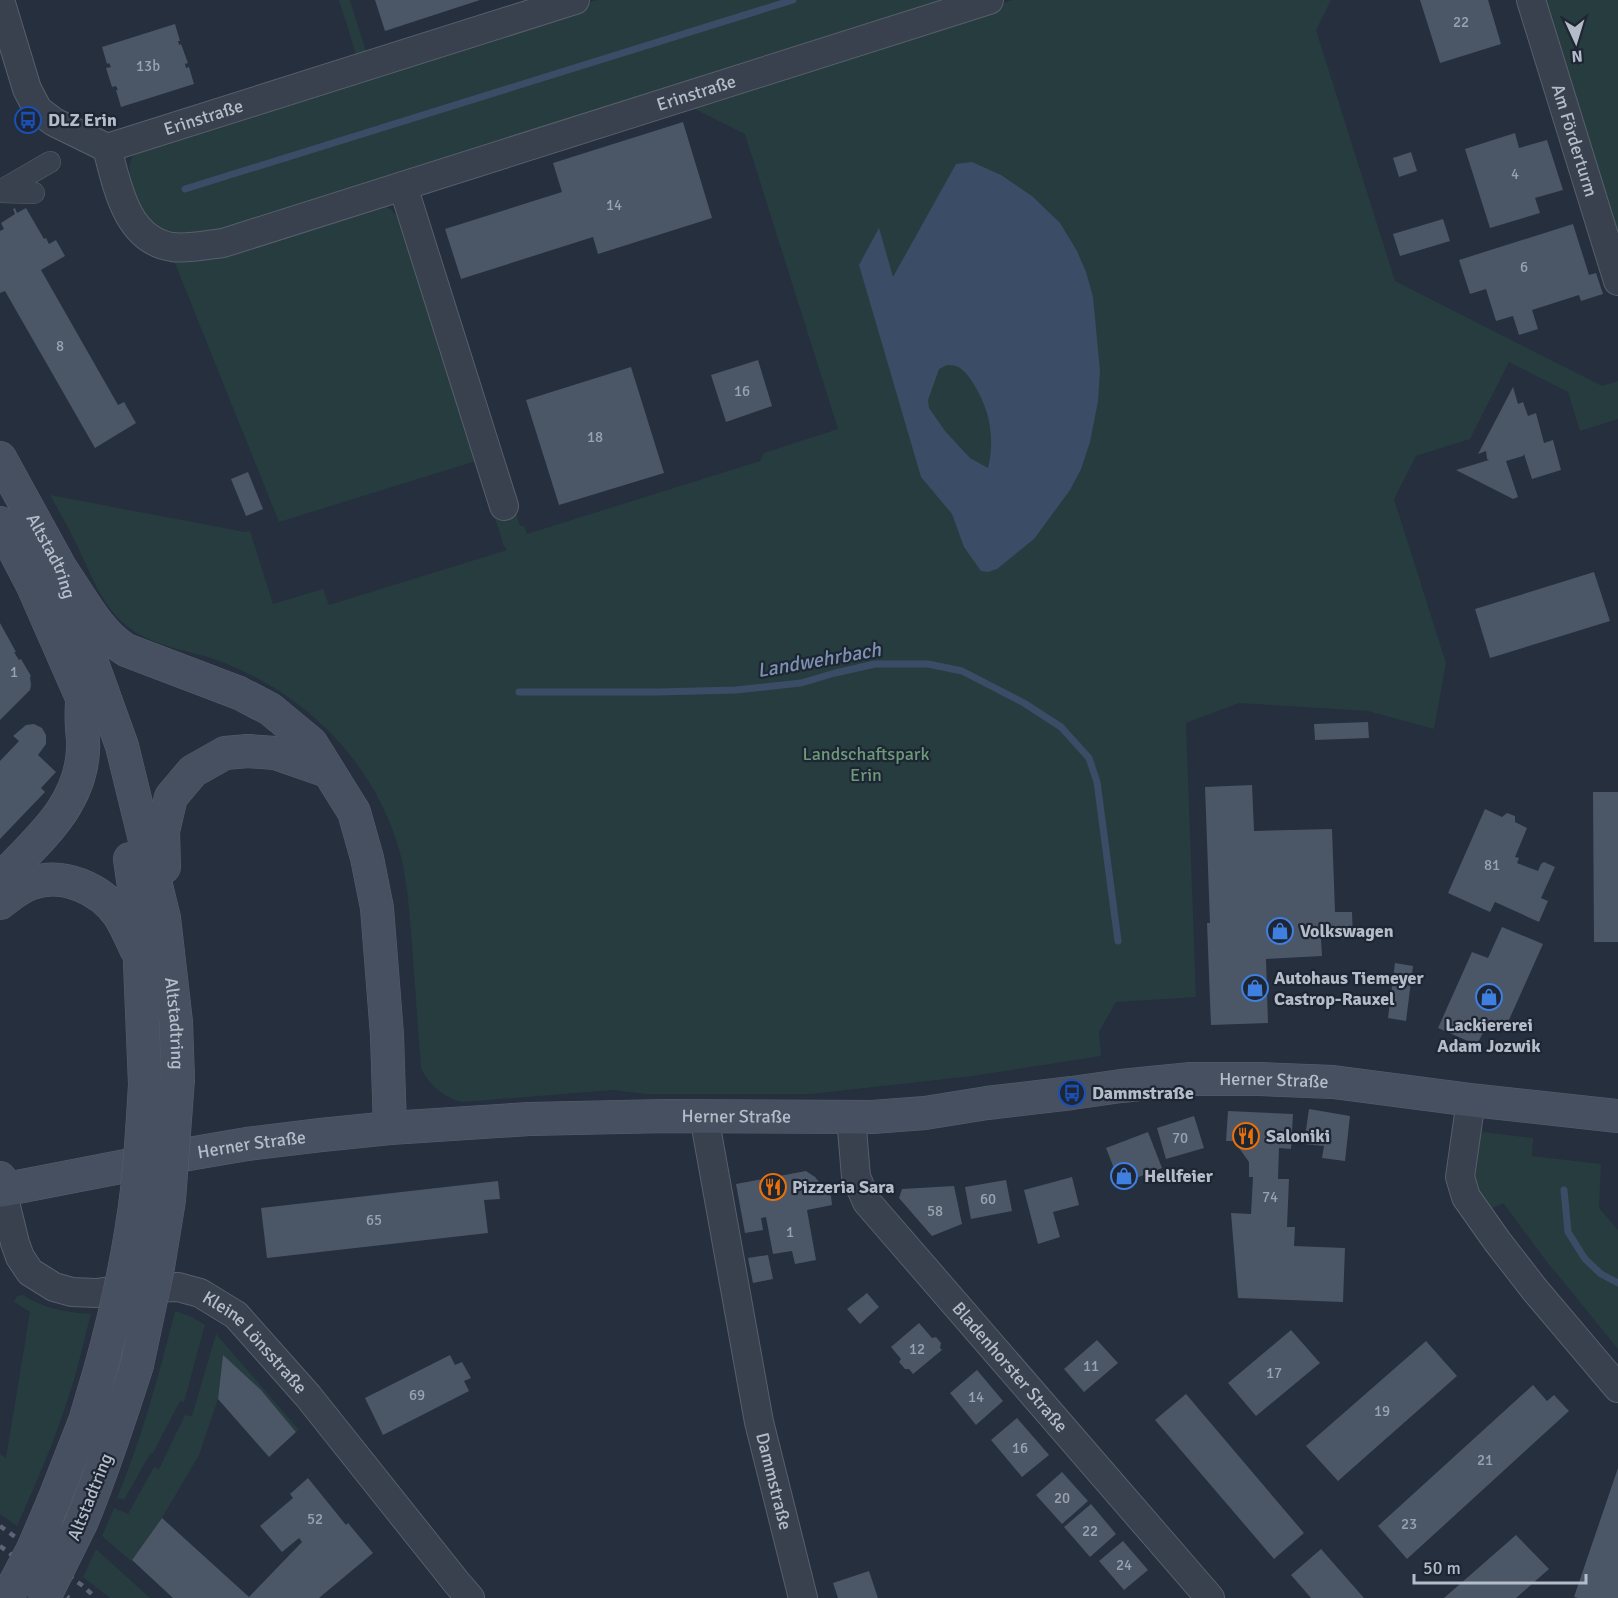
<svg xmlns="http://www.w3.org/2000/svg" width="1618" height="1598" font-family="Signika,sans-serif">
<style>
.green{fill:#273c3f}
.water{fill:#3b4c67;fill-rule:evenodd}
.lines{fill:none;stroke-linecap:round;stroke-linejoin:round}
.stream{stroke:#3b4c67;stroke-width:7}
.building{fill:#4b5667}
.pedestrian-casing{stroke:#575f6c;stroke-width:22}
.minor-casing{stroke:#575f6c;stroke-width:30}
.secondary-casing{stroke:#575f6c;stroke-width:34}
.pedestrian{stroke:#39414e;stroke-width:21}
.minor{stroke:#39414e;stroke-width:28}
.secondary{stroke:#475061;stroke-width:33}
.rail{stroke:#5b6575;stroke-width:4.5;stroke-dasharray:6 6;stroke-linecap:butt}
.secondary-bridge-casing{stroke:#575f6c;stroke-width:34;stroke-linecap:butt}
.secondary-bridge{stroke:#475061;stroke-width:33}
.labels{text-anchor:middle;dominant-baseline:central;stroke-width:4.5;stroke-linejoin:round;paint-order:stroke}
.number-label{font-size:15px;fill:#9aa2b0}
.street-label{font-size:18px;fill:#b5bcc9;stroke:#1e2634}
.poi-label{font-size:18px;font-weight:bold;fill:#b5bcc9;stroke:#1e2634;text-anchor:start}
.park-label{font-size:18px;fill:#6c9a78;stroke:#1e2634}
.water-label{font-size:20px;font-style:italic;fill:#7d92b1;stroke:#1e2634}
</style>
<rect width="100%" height="100%" fill="#252f3e"/>
<path class="green" d="M339 0H350L368 58 358 61Z
M597 0H969L199 240C190 237 165 233 158 229 139 219 118 167 137 150 144 145 155 141 162 137Z
M1013 0H1331L1316 30 1395 281 1602 386 1618 381V419L1580 431 1568 392 1509 362 1470 439 1416 456 1394 499 1446 663 1434 729 1368 711 1239 703 1186 723 1196 997 1116 1002 1099 1032 1101 1056 973 1076 811 1094H647L612 1090 463 1102C445 1099 428 1084 421 1068 418 1027 415 986 412 945 409 912 408 878 398 846 371 758 303 692 217 660 188 650 154 647 128 627 102 607 90 572 76 543 68 527 59 511 50 495L245 532 250 531 273 604 323 589 329 605 507 550 504 546 492 509 513 503 520 526H524L527 534 760 461 764 453 838 429 745 134 685 104Z
M1539 0H1618V251Z
M382 205 392 210 398 218 479 460 279 522 174 261Z
M1483 1132 1533 1138 1532 1156 1601 1164 1599 1208 1618 1230V1349L1544 1258 1503 1203 1489 1210 1482 1201 1473 1179 1477 1139Z
M23 1295C44 1309 66 1312 91 1314 86 1332 82 1351 77 1369 62 1423 40 1475 17 1526L0 1514V1454L6 1458 30 1312 14 1302 17 1296Z
M175 1311 192 1317 205 1325 184 1402 180 1401 153 1453 150 1454 124 1500 117 1498C142 1437 159 1375 175 1311Z
M216 1334 299 1430 296 1432 261 1390 223 1356 218 1399 199 1455 162 1518 131 1561 102 1536 114 1508 128 1514 154 1467 159 1469 185 1415 192 1416Z
M96 1549 150 1598H110L83 1577Z"/>
<path class="water" d="M972 162 1001 175 1032 196 1060 223 1077 251 1086 272 1093 297 1100 371 1098 401 1090 442 1081 469 1070 490 1034 539 997 569 988 572 981 571 964 547 952 514 921 477 859 265 879 228 893 277 956 164ZM947 365C949 365 954 365 956 366 971 371 987 407 989 421 992 437 992 453 988 468L970 458 945 431 929 408 928 400 939 369Z"/>
<g class="lines">
<path class="stream" d="M185 189 793 0
M519 692H657L736 690 801 683 835 673 875 664H928L962 671 1024 703 1061 727 1089 758 1097 782 1118 941
M1564 1190 1568 1232 1585 1259 1601 1274 1618 1283"/>
</g>
<path class="building" d="M375 0H480L385 31Z
M1420 0H1488L1501 44 1440 63Z
M175 24 180 41H178L179 45 181 44 188 63 185 64 186 68 189 67 194 84 121 107 116 90H118L116 86 112 87 106 68 111 67 109 63 107 64 102 47Z
M683 122 712 218 598 254 593 237 461 279 445 229 562 192 553 163Z
M1515 133 1519 148 1547 140 1563 190 1535 198 1540 213 1490 228 1465 149Z
M1411 152 1417 171 1399 177 1393 158Z
M15 208 17 213 26 208 44 239 46 238 49 244 56 240 65 256 41 270 118 405 124 402 136 423 95 448 5 291 0 293V231L4 229 1 223 15 214 13 209Z
M1443 219 1450 241 1400 256 1393 234Z
M1573 224 1589 275 1596 273 1603 294 1581 301 1579 295 1532 310 1538 329 1519 335 1513 316 1496 321 1486 289 1470 294 1459 260Z
M758 360 772 406 726 422 711 375Z
M631 367 664 473 559 505 526 400Z
M1513 387 1518 404 1523 402 1528 416 1536 413 1544 443 1553 440 1561 470 1532 479 1524 454 1523 456 1506 461 1518 497 1513 499 1456 470 1489 460 1487 459 1486 451 1478 454Z
M248 472 263 509 246 516 231 479Z
M1594 572 1610 621 1490 658 1475 609Z
M0 623 16 652H14L19 660 21 659 31 676 30 677 31 685 30 690 0 720Z
M1368 722 1369 738 1315 740 1314 724Z
M34 724 42 728 46 735V744L38 755 56 772 41 788 45 792 0 839V761L19 741 13 736 26 725Z
M1252 785 1254 831 1332 829 1335 912H1352L1353 938 1321 939 1322 956 1266 959 1268 1023 1211 1025 1207 923H1210L1205 787Z
M1593 792H1618V942H1594Z
M1485 809 1502 817 1507 813 1515 816V822L1527 828 1515 857 1519 858 1517 863 1538 871 1541 864 1544 862 1555 867 1541 898 1548 901 1539 922 1495 902 1490 912 1448 893Z
M1502 927 1543 944 1504 1031 1487 1024 1477 1045 1438 1028 1472 952 1488 958Z
M1395 963 1413 966 1406 1021 1388 1018Z
M1309 1109 1350 1116 1345 1161 1322 1158 1324 1146 1304 1144Z
M1228 1111 1293 1114 1291 1149 1279 1148 1278 1179H1289L1287 1227H1295L1294 1246 1345 1248 1343 1302 1238 1298 1231 1213 1251 1214 1253 1177H1249V1162L1234 1141H1226Z
M1194 1116 1204 1148 1166 1159 1157 1128Z
M1148 1132 1162 1168 1136 1178 1137 1183 1122 1189 1106 1148Z
M806 1171 815 1177 831 1196 832 1205 807 1210 816 1260 795 1264 792 1251 773 1254 766 1217 761 1218 763 1230 745 1233 736 1184Z
M1072 1177 1079 1205 1053 1212 1060 1237 1038 1244 1024 1190Z
M1006 1180 1012 1211 971 1219 965 1187Z
M498 1181 500 1199 484 1200 488 1233 267 1258 261 1208Z
M954 1186 962 1224 932 1236 899 1198 902 1189Z
M768 1255 773 1279 753 1283 748 1258Z
M867 1293 879 1307 860 1324 847 1309Z
M919 1323 932 1338 936 1337 941 1343 940 1348 942 1350 913 1374 909 1369H905L899 1362 901 1359 891 1347Z
M1291 1330 1320 1363 1256 1416 1228 1383Z
M1097 1340 1118 1363 1084 1392 1064 1369Z
M1426 1341 1457 1376 1338 1481 1306 1446Z
M223 1355 261 1390 296 1432 269 1457 218 1399Z
M450 1355 455 1365 462 1362 471 1378 464 1381 469 1391 383 1435 365 1398Z
M977 1370 1003 1401 976 1425 950 1393Z
M1533 1385 1547 1401 1554 1395 1569 1411 1407 1559 1378 1526Z
M1186 1394 1304 1533 1274 1559 1155 1420Z
M1017 1418 1049 1455 1022 1477 991 1440Z
M1618 1468V1598H1578L1574 1597Z
M1062 1472 1088 1501 1062 1524 1036 1495Z
M308 1478 346 1525 348 1523 373 1553 319 1598H173L132 1560 162 1518 249 1597 302 1542 299 1538 282 1552 260 1526 293 1498 290 1494Z
M1091 1504 1116 1534 1090 1557 1064 1527Z
M1516 1535 1549 1569 1516 1598H1444Z
M1123 1541 1148 1570 1124 1590 1099 1561Z
M1321 1549 1364 1598H1311L1291 1575Z
M869 1571 878 1598H838L833 1583Z"/>
<g class="lines">
<defs>
<path id="pedestrian" d="M0 191 50 162
M0 192 34 193"/>
<g id="minor">
<path id="s1" d="M0 0 27 89 38 110 54 122 107 148 575 0"/>
<path id="s2" d="M1531 0 1618 281"/>
<path id="s3" d="M107 148C117 185 126 240 172 247 188 249 206 245 223 243L989 0"/>
<path d="M403 186 504 506"/>
<path d="M1471 1100 1460 1177 1466 1197 1497 1241 1535 1290 1618 1388"/>
<path id="s4" d="M704 1116 759 1422 803 1598"/>
<path id="s5" d="M851 1117 856 1177 867 1202 1210 1598"/>
<path id="s6" d="M2 1190 15 1243 20 1257 30 1272 54 1287 72 1292 96 1293 125 1289 178 1287 200 1293 236 1315 308 1396 457 1583 470 1598"/>
</g>
<g id="secondary">
<path id="s7" d="M0 458 61 569 73 610 122 746 164 918 176 1022 178 1079"/>
<path d="M0 523 32 584 89 714"/>
<path d="M61 569C80 596 98 633 126 650L239 693 270 709 311 743 354 812 367 858 377 908 387 1035 390 1128"/>
<path d="M130 859 138 915 145 1084"/>
<path d="M164 867 163 831 171 797 193 771 225 753 248 751 275 753 327 771"/>
<path d="M0 880C36 841 80 808 83 750 84 742 82 734 82 727 81 717 82 708 82 699"/>
<path d="M0 903C10 896 19 887 32 883 63 872 101 889 119 915 126 926 131 938 136 949"/>
<path id="s8" d="M0 1178 2 1190 177 1156 247 1144 321 1135 390 1128 529 1119 667 1116 872 1117 925 1113 987 1103 1072 1093 1121 1086 1191 1079H1260L1333 1082 1471 1100 1618 1116"/>
<path d="M54 1500 85 1421 101 1367"/>
<path d="M82 1521C103 1470 120 1418 137 1365"/>
</g>
</defs>
<use href="#pedestrian" class="pedestrian-casing"/>
<use href="#minor" class="minor-casing"/>
<use href="#secondary" class="secondary-casing"/>
<use href="#pedestrian" class="pedestrian"/>
<use href="#minor" class="minor"/>
<use href="#secondary" class="secondary"/>
<path class="rail" d="M0 1526 83 1586 96 1598
M0 1546 69 1598"/>
<defs>
<path id="secondary-bridge" d="M137 1365 158 1267 169 1200 178 1079
M101 1367C117 1309 130 1250 137 1190 141 1155 143 1119 145 1084
M7 1598 33 1549 54 1500
M44 1598 82 1521"/>
</defs>
<use href="#secondary-bridge" class="secondary-bridge-casing"/>
<use href="#secondary-bridge" class="secondary-bridge"/>
</g>
<defs>
<symbol id="bus-ring" viewBox="-11 -11 22 22"><circle r="9.5" fill="#1e2634" stroke="#1a4fb4" stroke-width="1.5"/><path d="M-5-6H5V4H4V6H2V4H-2V6H-4V4H-5ZM-3.5-4V0h7V-4ZM-3.5 1.2v1.5H-2V1.2ZM2 1.2v1.5H3.5V1.2Z" fill="#1a4fb4"/></symbol>
<symbol id="shop-ring" viewBox="-11 -11 22 22"><circle r="9.5" fill="#1e2634" stroke="#3f7fe0" stroke-width="1.5"/><path d="M-5-2.5h2.3a2.7 3.5 0 0 1 5.4 0H5L5.5 6h-11ZM-1.5-2.5h3a1.5 2.3 0 0 0-3 0Z" fill="#3f7fe0"/></symbol>
<symbol id="restaurant-ring" viewBox="-11 -11 22 22"><circle r="9.5" fill="#1e2634" stroke="#e8710a" stroke-width="1.5"/><path d="M-5-6h1v4h1v-4h1v4h1v-4h1v5L-1.5 .5V6h-2V.5L-5-1ZM5-6V6H3V1.5H1.5Q1.5-4 5-6Z" fill="#e8710a"/></symbol>
</defs>
<g fill-rule="evenodd">
<use href="#bus-ring" x="13" y="105" width="30" height="30"/>
<use href="#shop-ring" x="1265" y="916" width="30" height="30"/>
<use href="#shop-ring" x="1240" y="973" width="30" height="30"/>
<use href="#shop-ring" x="1474" y="982" width="30" height="30"/>
<use href="#bus-ring" x="1057" y="1078" width="30" height="30"/>
<use href="#restaurant-ring" x="1231" y="1121" width="30" height="30"/>
<use href="#shop-ring" x="1109" y="1161" width="30" height="30"/>
<use href="#restaurant-ring" x="758" y="1172" width="30" height="30"/>
</g>
<g class="labels">
<g class="number-label">
<text x="1461" y="22">22</text>
<text x="148" y="66">13b</text>
<text x="1515" y="174">4</text>
<text x="614" y="205">14</text>
<text x="1524" y="267">6</text>
<text x="60" y="346">8</text>
<text x="742" y="391">16</text>
<text x="595" y="437">18</text>
<text x="14" y="672">1</text>
<text x="1492" y="865">81</text>
<text x="1180" y="1138">70</text>
<text x="1270" y="1197">74</text>
<text x="988" y="1199">60</text>
<text x="935" y="1211">58</text>
<text x="374" y="1220">65</text>
<text x="790" y="1232">1</text>
<text x="917" y="1349">12</text>
<text x="1091" y="1366">11</text>
<text x="1274" y="1373">17</text>
<text x="417" y="1395">69</text>
<text x="976" y="1397">14</text>
<text x="1382" y="1411">19</text>
<text x="1020" y="1448">16</text>
<text x="1485" y="1460">21</text>
<text x="1062" y="1498">20</text>
<text x="315" y="1519">52</text>
<text x="1409" y="1524">23</text>
<text x="1090" y="1531">22</text>
<text x="1124" y="1565">24</text>
</g>
<g class="street-label">
<text stroke="none"><textPath href="#s3" startOffset="674">Erinstraße</textPath></text>
<text stroke="none"><textPath href="#s1" startOffset="297">Erinstraße</textPath></text>
<text stroke="none"><textPath href="#s2" startOffset="147">Am Förderturm</textPath></text>
<text stroke="none"><textPath href="#s7" startOffset="111">Altstadtring</textPath></text>
<text stroke="none"><textPath href="#s7" startOffset="597">Altstadtring</textPath></text>
<text stroke="none"><textPath href="#s8" startOffset="1292">Herner Straße</textPath></text>
<text stroke="none"><textPath href="#s8" startOffset="752">Herner Straße</textPath></text>
<text stroke="none"><textPath href="#s8" startOffset="266">Herner Straße</textPath></text>
<text stroke="none"><textPath href="#s6" startOffset="338">Kleine Lönsstraße</textPath></text>
<text stroke="none"><textPath href="#s5" startOffset="306">Bladenhorster Straße</textPath></text>
<text stroke="none"><textPath href="#s4" startOffset="372">Dammstraße</textPath></text>
<text transform="translate(90 1497) rotate(-68)">Altstadtring</text>
</g>
<g class="poi-label">
<text x="48" y="120">DLZ Erin</text>
<text x="1300" y="931">Volkswagen</text>
<text x="1274" y="978">Autohaus Tiemeyer<tspan x="1274" dy="21">Castrop-Rauxel</tspan></text>
<text x="1489" y="1025" text-anchor="middle">Lackiererei<tspan x="1489" dy="21">Adam Jozwik</tspan></text>
<text x="1092" y="1093">Dammstraße</text>
<text x="1266" y="1136">Saloniki</text>
<text x="1144" y="1176">Hellfeier</text>
<text x="792" y="1187">Pizzeria Sara</text>
</g>
<g class="park-label">
<text x="866" y="754">Landschaftspark<tspan x="866" dy="21">Erin</tspan></text>
</g>
<g class="water-label">
<text transform="translate(819 660) rotate(-10)">Landwehrbach</text>
</g>
</g>
<g transform="translate(1576 42) rotate(176)" stroke="#1e2634" stroke-width="4.5" paint-order="stroke">
<path d="M0-4.5L10 22L0 15L-10 22Z" fill="#b5bcc9"/>
<text y="-9" font-size="16" font-weight="bold" text-anchor="middle" fill="#b5bcc9">N</text>
</g>
<path d="M1414 1574v9h172v-9" fill="none" stroke="#b5bcc9" stroke-width="3"/>
<text x="1423" y="1574" font-size="18" fill="#b5bcc9" stroke="#1e2634" stroke-width="4.5" paint-order="stroke">50 m</text>
</svg>
